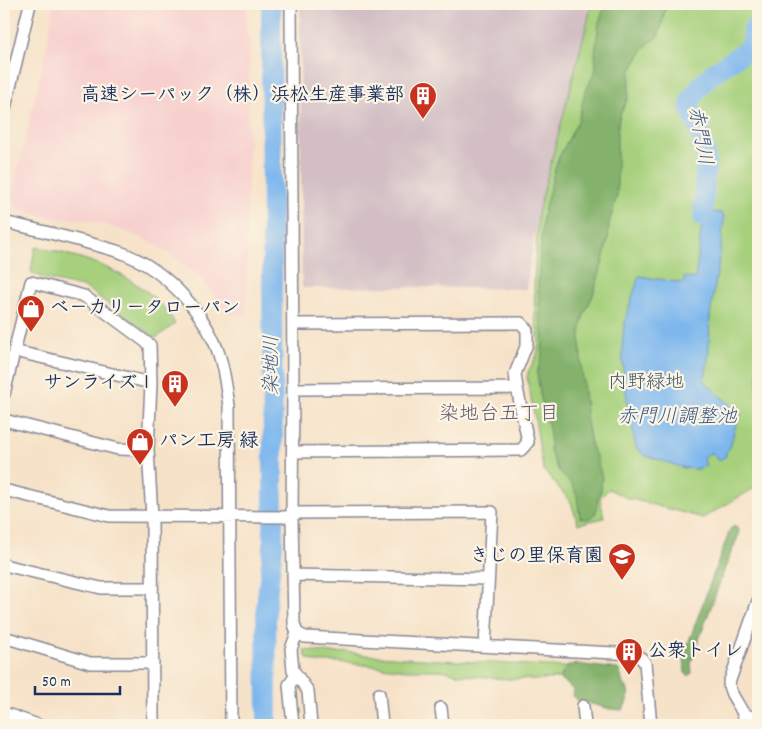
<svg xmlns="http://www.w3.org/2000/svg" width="762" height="729" font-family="Dekko,'Klee One',sans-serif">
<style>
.built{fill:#f7d0ce}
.industrial{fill:#d2bec4}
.green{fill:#a6d07c;stroke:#60806d}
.forest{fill:#84b26c;stroke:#507065}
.water{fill:#7db7ee;stroke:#4c73a6}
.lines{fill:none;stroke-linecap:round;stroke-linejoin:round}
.river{stroke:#7db7ee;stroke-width:20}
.minor-casing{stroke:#888893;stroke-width:14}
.minor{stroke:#fff;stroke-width:11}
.labels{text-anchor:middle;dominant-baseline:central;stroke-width:4.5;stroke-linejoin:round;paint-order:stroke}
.poi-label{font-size:19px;font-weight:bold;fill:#1b2f5e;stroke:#fcf5e5;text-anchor:end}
.park-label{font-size:19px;fill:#3e5766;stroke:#fcf5e5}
.water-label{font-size:20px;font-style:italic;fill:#385889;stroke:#fcf5e5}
.neighbourhood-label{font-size:20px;fill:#615b72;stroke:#fcf5e5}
</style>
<rect width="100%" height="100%" fill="#fcf5e5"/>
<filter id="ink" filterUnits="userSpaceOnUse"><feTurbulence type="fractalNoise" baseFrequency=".02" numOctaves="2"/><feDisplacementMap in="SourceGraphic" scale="10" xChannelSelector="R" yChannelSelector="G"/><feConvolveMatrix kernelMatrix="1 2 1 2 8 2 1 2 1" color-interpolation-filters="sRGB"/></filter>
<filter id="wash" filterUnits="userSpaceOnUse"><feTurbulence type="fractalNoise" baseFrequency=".0096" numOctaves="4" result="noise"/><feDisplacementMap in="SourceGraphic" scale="20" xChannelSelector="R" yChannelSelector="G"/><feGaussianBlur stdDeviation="1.12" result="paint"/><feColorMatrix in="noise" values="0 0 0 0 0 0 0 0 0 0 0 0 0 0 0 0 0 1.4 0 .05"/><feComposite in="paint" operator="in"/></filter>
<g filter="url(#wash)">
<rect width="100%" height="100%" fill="#f6e2c8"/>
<path class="built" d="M54 4H246L247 34 250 35 246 314H228L202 279 178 259 155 244 128 232 95 222 65 217 62 220 19 210 12 195 49 36Z"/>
<path class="industrial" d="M300 4H592L538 213 526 289 414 287 302 288Z"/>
<path class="green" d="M592 4H758V486L703 518 627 498 609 489 600 498 604 518 578 524 571 502 543 469 535 419 527 378 528 372 537 355 539 341 535 318 534 281 538 213Z
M38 247C57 252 77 256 95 263 122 273 163 297 175 324L156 338 86 288 43 278 31 272 35 248Z
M304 650 333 653 347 652 367 655 405 658 565 667 564 672 559 678 535 680 527 679H504L456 674 447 671 438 670H407L339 662H315L307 658Z"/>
<path class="forest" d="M606 4H668L665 11 661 28 658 36 645 47 631 70 628 98 620 115 618 125 617 137V196L609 223 608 239 602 265 593 295 584 315 582 323 580 334 581 361 587 421 592 449 596 456 602 478 601 491 598 497 596 512 593 517 587 519 580 518 577 496 572 484 564 477 557 468 550 451V433L541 399 537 373 542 356 543 340 540 318 538 282 543 215 557 161 578 121 585 93 596 69 595 54 599 22Z
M735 526 739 530 738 537 728 560 693 656 691 663 692 673 689 676 685 673 684 655 686 649 728 535 731 528Z
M576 664 618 669C621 673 621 676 622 681 625 689 623 681 627 688 631 696 626 703 623 710L610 709 585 702H578L573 697 574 690 559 678C569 669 559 667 576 664Z"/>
<path class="water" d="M715 212 721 213 724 216C722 249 715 282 710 316 709 325 710 334 709 343 709 356 707 368 704 381L741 415C738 420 735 426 734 432 731 440 733 446 726 452V456L718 461 712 452 703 458 706 465 698 469 684 468 644 455 636 448C629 407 616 358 626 317 630 303 635 289 639 276L683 283 685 277 695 279 703 217Z"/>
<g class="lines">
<path class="river" d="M703 217 706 155 699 129 690 109 691 100 701 85 712 74 748 49 753 41 752 32 758 23
M267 725 266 606 273 546V478L271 4"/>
</g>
</g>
<g filter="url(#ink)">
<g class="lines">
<defs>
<path id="minor" d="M291 4 293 389 292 517 294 624 297 633 305 637 634 654 642 659 645 663 651 725
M4 112 30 4
M4 222C31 228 58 235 85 242 98 246 112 249 125 254 167 271 209 316 221 361 225 376 227 391 229 406L231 725
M293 324 521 323 527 330V344L515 374 517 388
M14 351 151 383
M4 394 31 282 84 296 150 345 151 383 148 450 152 516 153 725
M4 420 118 449 148 450
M293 452 521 450 528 442 517 388 293 389
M4 490 109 516 292 517
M292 513 492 512 485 646
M4 565 101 588H152
M293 575 488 579
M297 633 291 649 293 670 308 691 311 725
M4 637 90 663H153
M379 694 382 725
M583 706 585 725
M441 708 443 725
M742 712 758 721
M4 713 38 725
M293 725 289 685 296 675
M744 725C747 709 729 698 729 683L758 601"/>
</defs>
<use href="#minor" class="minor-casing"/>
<use href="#minor" class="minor"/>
</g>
</g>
<defs>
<symbol id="building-pin" viewBox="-11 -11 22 30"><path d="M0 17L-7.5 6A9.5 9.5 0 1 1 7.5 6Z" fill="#c8321e" stroke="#fcf5e5"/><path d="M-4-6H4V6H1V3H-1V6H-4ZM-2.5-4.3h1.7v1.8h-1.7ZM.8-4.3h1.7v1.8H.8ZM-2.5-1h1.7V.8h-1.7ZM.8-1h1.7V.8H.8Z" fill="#fff"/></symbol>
<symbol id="shop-pin" viewBox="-11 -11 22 30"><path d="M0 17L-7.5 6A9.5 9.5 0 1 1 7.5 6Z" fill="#c8321e" stroke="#fcf5e5"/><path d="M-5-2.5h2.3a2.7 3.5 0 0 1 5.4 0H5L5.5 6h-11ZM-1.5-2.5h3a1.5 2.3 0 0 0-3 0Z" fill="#fff"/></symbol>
<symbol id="school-pin" viewBox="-11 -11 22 30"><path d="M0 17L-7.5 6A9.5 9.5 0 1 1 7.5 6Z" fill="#c8321e" stroke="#fcf5e5"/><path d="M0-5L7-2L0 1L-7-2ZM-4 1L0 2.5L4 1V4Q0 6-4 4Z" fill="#fff"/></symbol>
</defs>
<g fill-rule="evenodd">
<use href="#building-pin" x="407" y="80" width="32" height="43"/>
<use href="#shop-pin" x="15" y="293" width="32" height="43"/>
<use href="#building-pin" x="159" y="368" width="32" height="43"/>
<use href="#shop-pin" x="124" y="426" width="32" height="43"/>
<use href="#school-pin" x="606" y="541" width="32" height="43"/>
<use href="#building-pin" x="613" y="636" width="32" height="43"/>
</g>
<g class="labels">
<g class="poi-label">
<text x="404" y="96">高速シーパック（株）浜松生産事業部</text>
<text x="50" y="309" text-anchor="start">ベ－カリ－タローパン</text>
<text x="156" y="384">サンライズⅠ</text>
<text x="159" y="442" text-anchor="start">パン工房 緑</text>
<text x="603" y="557">きじの里保育園</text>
<text x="648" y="652" text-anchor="start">公衆トイレ</text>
</g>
<g class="park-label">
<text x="646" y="383">内野緑地</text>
</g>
<g class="water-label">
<text transform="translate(699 136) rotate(80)">赤門川</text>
<text transform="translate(273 365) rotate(-90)">染地川</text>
<text x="677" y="418">赤門川調整池</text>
</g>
<g class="neighbourhood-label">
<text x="499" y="415">染地台五丁目</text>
</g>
</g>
<rect width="762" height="729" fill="none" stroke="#fcf5e5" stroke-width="20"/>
<path d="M35 686v8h85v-8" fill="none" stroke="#1b2f5e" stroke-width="2.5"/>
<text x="42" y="686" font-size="15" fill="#1b2f5e" stroke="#fcf5e5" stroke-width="4" paint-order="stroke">50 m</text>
</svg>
